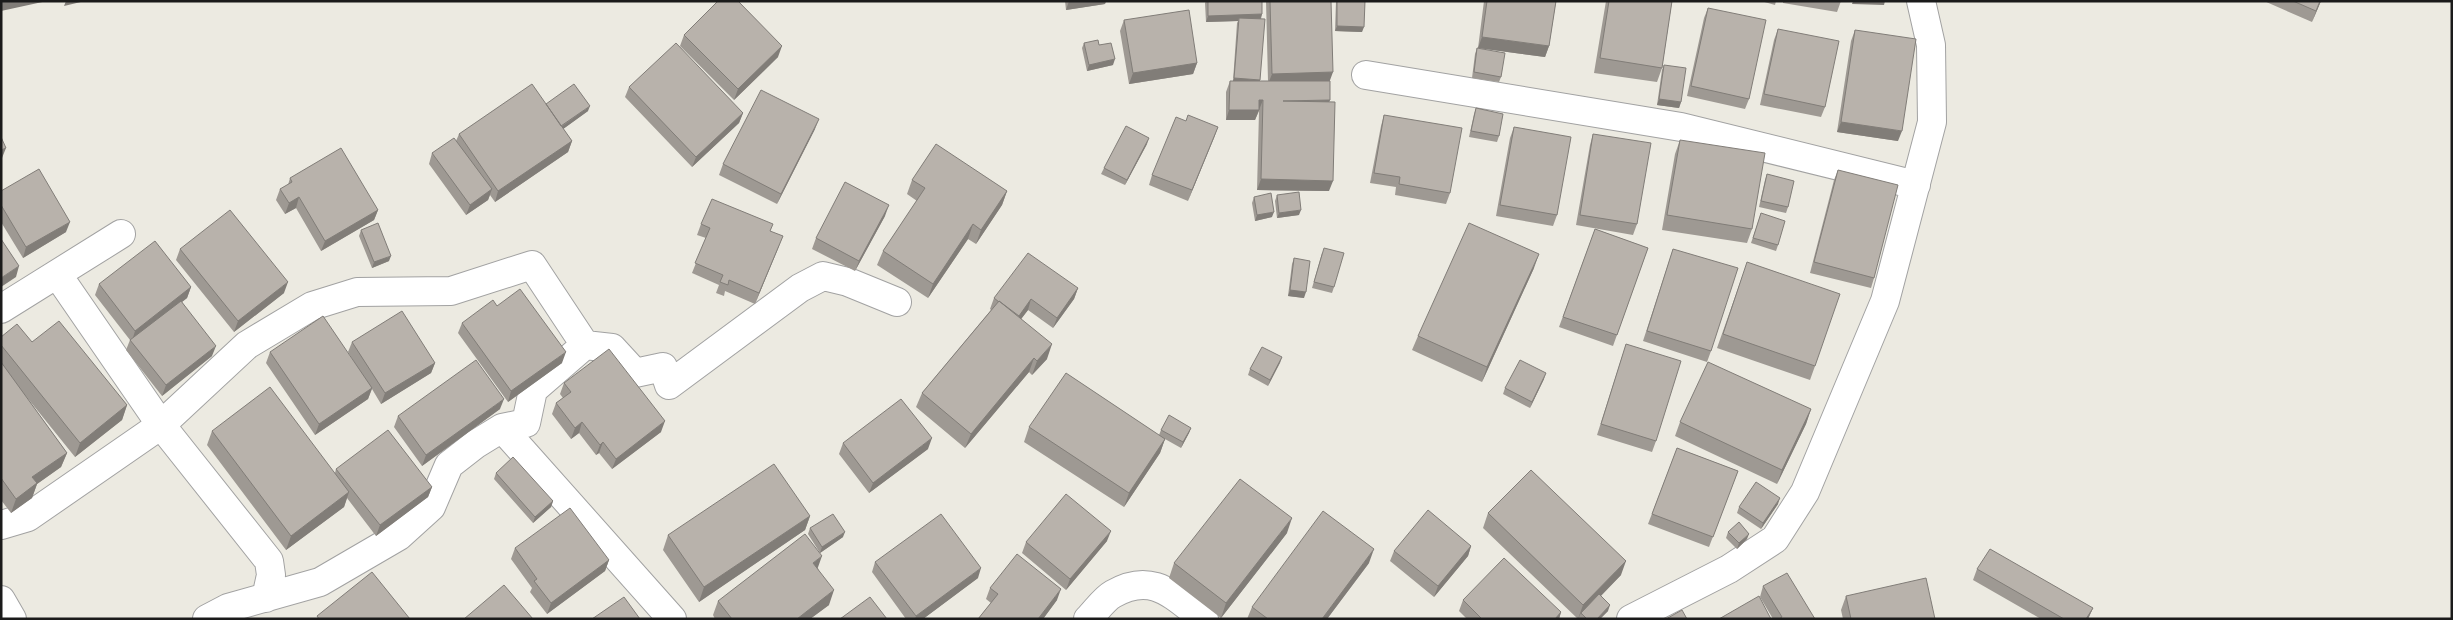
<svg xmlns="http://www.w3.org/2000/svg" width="2453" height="620" font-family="'Asap Condensed',sans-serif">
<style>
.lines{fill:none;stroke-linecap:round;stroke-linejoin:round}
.minor-casing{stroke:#a2a2a2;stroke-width:30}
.minor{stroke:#fff;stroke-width:28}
.wall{fill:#9e9993}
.shaded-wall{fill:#817d78}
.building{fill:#b8b2ab;stroke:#817d78}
</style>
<rect width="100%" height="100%" fill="#eceae1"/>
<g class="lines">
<defs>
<path id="minor" d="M1366 75 1681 127 1916 185
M57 274 161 425 269 561 271 575 266 598
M1 309 121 234
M502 428 672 619
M1 525 28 517 161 425 247 345 312 306 357 292 451 291 532 265 585 345
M1 600 12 619
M207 619 228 608 320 582 399 536 431 507 449 465 476 444 502 428 526 423 533 390 585 345 612 348 635 373 663 367 669 385 800 288 823 276 848 282 897 302
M1088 619C1096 611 1104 599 1113 594 1153 571 1173 596 1204 619
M1631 619 1729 569 1775 539 1805 492 1885 301 1932 122 1931 45 1921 1"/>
</defs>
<use href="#minor" class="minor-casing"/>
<use href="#minor" class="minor"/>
</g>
<path class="wall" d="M1065 1H1106L1105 4 1066 10Z
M1206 1H1262V14L1261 19 1260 81H1268L1266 1H1331L1329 81V191L1257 190 1259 111 1255 120H1226V92L1230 81H1233L1237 23 1238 21 1206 22 1205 3Z
M1336 1H1365L1362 32 1335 31Z
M1484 1H1556L1549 46 1545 57 1478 48Z
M1606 1H1672L1662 68 1657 82 1594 73Z
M1761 1H1776L1775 5Z
M1783 1H1841L1837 12 1783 3Z
M2264 1H2321L2312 22Z
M1708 8 1749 99 1745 109 1687 96 1704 18Z
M1124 20 1197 63 1193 74 1129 84 1120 31Z
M1778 29 1825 107 1821 117 1760 105 1774 40Z
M1855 30 1898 141 1837 132 1851 41Z
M684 35 778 57 734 100 680 46Z
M1084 43 1099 45 1113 65 1087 71 1082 48Z
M1477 48 1501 77 1499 82 1472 78 1475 54Z
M1664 65 1681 102 1679 108 1657 105 1662 70Z
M629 87 743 113 739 123 692 167 625 97Z
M546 104 588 111 563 129 572 141 568 152 495 202 490 195 488 200 466 215 429 164 432 153 456 141 459 134Z
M1476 108 1499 136 1497 142 1469 137 1474 114Z
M1384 115 1450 193 1446 204 1395 195 1396 187 1370 183 1381 126Z
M1186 121 1218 127 1188 201 1149 185 1152 175Z
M1514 127 1557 215 1553 226 1496 216 1510 138Z
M815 129 777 204 719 175 723 164Z
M1593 134 1637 224 1633 235 1576 225 1590 145Z
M1680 140 1752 229 1747 243 1662 230 1675 154Z
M1147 144 1125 185 1101 174 1104 168Z
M1838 170 1874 278 1871 288 1810 273 1834 180Z
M1767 174 1788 207 1786 213 1759 207 1765 180Z
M290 178 378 210 374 220 321 251 296 208 285 214 276 200 280 189 288 185Z
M912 180 1007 191 1002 205 976 244 968 239 928 298 877 265 883 251 917 201 907 194Z
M1 191 66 232 23 258 1 222Z
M1277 195 1299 215 1277 218 1275 201Z
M1254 197 1272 217 1255 221 1252 203Z
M1761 213 1778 245 1776 251 1751 243Z
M885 216 855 271 812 249 816 238Z
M701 224 770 231 779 246 755 304 725 291 724 296 716 293 719 285 692 273 706 238 697 235Z
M1595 229 1648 248 1613 346 1559 327Z
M361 230 389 261 372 268 359 236Z
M180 249 284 293 234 332 176 260Z
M1673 249 1711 351 1707 362 1643 341Z
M1322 253 1334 287 1332 293 1312 288Z
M1294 258 1304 298 1288 296 1292 264Z
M1534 268 1482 382 1412 350 1418 336Z
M1742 277 1815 366 1810 380 1717 348Z
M99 284 191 287 187 298 182 302 212 356 162 396 126 350 130 340 95 295Z
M1078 288 1074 299 1053 328 1028 310 1021 319 1047 359 1032 375 1029 372 965 448 916 407 922 393 991 310 990 309 994 298Z
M497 306 562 363 508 402 458 333 462 323Z
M1 337 32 342 127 405 122 420 75 457 25 395 67 453 61 467 37 484 32 498 11 513 1 500Z
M352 342 435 363 431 373 381 404 372 389 368 399 315 435 266 363 270 352 361 373 348 352Z
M1626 344 1656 441 1652 452 1597 435Z
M1282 357 1268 386 1248 375 1250 369Z
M1544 379 1530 408 1503 394 1505 388Z
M564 383 661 432 612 469 599 453 596 455 579 433 571 439 552 414 556 403 563 398 560 394Z
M500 409 422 466 394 427 398 416Z
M1811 409 1806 424 1777 484 1675 436 1680 422Z
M1029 427 1159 435 1161 430 1191 428 1189 433 1181 448 1165 439 1160 453 1124 507 1024 442Z
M212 431 335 473 336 469 432 487 428 497 376 536 347 498 344 507 286 550 207 445Z
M843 443 928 449 869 493 839 454Z
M1677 448 1738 471 1709 547 1648 524Z
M496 473 553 501 551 507 533 523 494 479Z
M1778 504 1761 529 1737 513 1739 507Z
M1488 513 1621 575 1601 596 1608 611 1600 619H1579V618L1578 619 1483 528Z
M810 516 805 530 699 602 663 550 668 535Z
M810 528 843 537 820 553 808 534Z
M1728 532 1747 539 1737 549 1726 538Z
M1287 533 1221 618 1169 578 1174 563Z
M1107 541 1066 590 1022 553 1026 542Z
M1471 546 1468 556 1434 597 1390 561 1394 551Z
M515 548 609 560 605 571 547 614 530 592 532 588 511 559Z
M875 562 978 578 923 619H906L872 572Z
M1369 563 1327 619H1247L1252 607Z
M818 568 829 605 810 619H715L713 615 718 601Z
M1977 569 2093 608 2088 619H2041L1973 580Z
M1763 586 1815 619H1773L1760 597Z
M990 588 1057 600 1043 619H978L991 603 986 599Z
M1846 596 1935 619H1843L1841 610Z
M1463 600 1561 612 1559 619H1467L1459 611Z"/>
<path class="shaded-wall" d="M1 1H47L1 11Z
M66 1H85L64 6Z
M1069 1H1106L1105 4 1066 10Z
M1853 1H1885L1884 5 1852 4Z
M2320 1H2321L2312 22 2316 11Z
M1262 14 1260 20 1239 18 1238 21 1206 22 1208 16Z
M1337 26 1364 27 1362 32 1335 31Z
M1482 37 1549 46 1545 57 1478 48Z
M782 46 778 57 734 100 738 89Z
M1115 59 1113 65 1087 71 1089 65Z
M1197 63 1193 74 1129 84 1133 73Z
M1333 72 1329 83 1268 84 1272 74Z
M1234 78 1260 80 1258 86 1232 84Z
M1659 99 1681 102 1679 108 1657 105Z
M1259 100H1263L1255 120H1226L1229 110Z
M1330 100 1326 110 1283 101Z
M590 106 588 111 559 132 561 127Z
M743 113 739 123 692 167 696 157Z
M819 119 815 129 777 204 781 194Z
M1841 122 1902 131 1898 141 1837 132Z
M1218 127 1214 138 1188 201 1192 190Z
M1149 138 1147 144 1125 185 1127 180Z
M572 141 568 152 495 202 498 191Z
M6 148 2 158 1 159V150Z
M1261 179 1333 181 1329 191 1257 190Z
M492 189 488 200 466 215 470 205Z
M1007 191 1002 205 976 244 981 230Z
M299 197 296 208 285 214 289 203Z
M889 205 885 216 855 271 859 261Z
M378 210 374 220 321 251 325 241Z
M1301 210 1299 215 1277 218 1279 213Z
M1274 212 1272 217 1255 221 1257 215Z
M70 222 66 232 23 258 26 247Z
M973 224 968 239 928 298 933 284Z
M783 236 779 246 755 304 759 293Z
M1539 254 1534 268 1482 382 1487 367Z
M391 256 389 261 372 268 374 262Z
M19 266 16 277 1 287V278Z
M288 282 284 293 234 332 238 321Z
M191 287 187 298 132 341 135 331Z
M1078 288 1074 299 1053 328 1057 318Z
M1290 290 1306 292 1304 298 1288 296Z
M1031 299 1028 310 1015 327 1019 316Z
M1052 344 1047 359 1032 375 1037 361Z
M216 346 212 356 162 396 166 385Z
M566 352 562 363 508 402 511 391Z
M1282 357 1280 363 1268 386 1270 380Z
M1034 358 1029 372 965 448 971 434Z
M435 363 431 373 381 404 385 393Z
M1546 373 1544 379 1530 408 1532 402Z
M372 388 368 399 315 435 319 424Z
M504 399 500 409 422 466 426 455Z
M127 405 122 420 75 457 80 443Z
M1811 409 1806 424 1777 484 1782 470Z
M665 421 661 432 612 469 616 459Z
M582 422 579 433 571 439 575 428Z
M1191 428 1189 433 1181 448 1183 442Z
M932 438 928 449 869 493 873 483Z
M1165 439 1160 453 1124 507 1129 493Z
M603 442 599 453 596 455 600 445Z
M67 453 61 467 37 484 32 498 11 513 16 499 32 477Z
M432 487 428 497 376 536 380 525Z
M349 492 344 507 286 550 291 536Z
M1780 498 1778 504 1761 529 1763 523Z
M553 501 551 507 533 523 535 517Z
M810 516 805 530 699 602 704 587Z
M1292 518 1287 533 1221 618 1226 603Z
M1111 531 1107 541 1066 590 1070 579Z
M845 532 843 537 820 553 822 547Z
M1749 534 1747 539 1737 549 1739 543Z
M1471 546 1468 556 1434 597 1438 586Z
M1374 549 1369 563 1327 619H1322Z
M822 556 817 570 813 563Z
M609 560 605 571 547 614 551 603Z
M1626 561 1621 575 1582 615 1581 613 1578 619 1583 605Z
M981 568 978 578 923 619H915L916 616Z
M1061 589 1057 600 1043 619H1038Z
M834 590 829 605 810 619H797Z
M1610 605 1608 611 1600 619H1597Z
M2093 608 2088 619H2086Z
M1561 612 1559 619H1555Z"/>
<path class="building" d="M718 1H738L782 46 738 89 684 35Z
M1208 1H1262V14L1208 16Z
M1270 1H1331L1333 72 1272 74Z
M1337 1H1365L1364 27 1337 26Z
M1487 1H1556L1549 46 1482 37Z
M1609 1H1672L1662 68 1600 58Z
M2293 1H2320L2316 11Z
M1708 8 1766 20 1749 99 1691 86Z
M1189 10 1197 63 1133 73 1124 20Z
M1239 18 1265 19 1260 80 1234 78Z
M1778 29 1839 41 1825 107 1764 94Z
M1855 30 1916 39 1902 131 1841 122Z
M1098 40 1099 45 1111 43 1115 59 1089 65 1084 43Z
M676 43 743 113 696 157 629 87Z
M1477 48 1505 53 1501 77 1474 72Z
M1664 65 1686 68 1681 102 1659 99Z
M1230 81H1330V100L1283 101 1335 102 1333 181 1261 179 1263 100H1259V110H1229Z
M532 84 572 141 498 191 459 134Z
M574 84 590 106 561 126 546 104Z
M761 90 819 119 781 194 723 164Z
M1476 108 1503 114 1499 136 1471 131Z
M1188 115 1218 127 1192 190 1152 175 1176 117 1186 121Z
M1384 115 1462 128 1450 193 1399 184 1400 177 1374 173Z
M1126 126 1149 138 1127 180 1104 168Z
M1514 127 1571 137 1557 215 1500 205Z
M1593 134 1651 143 1637 224 1580 215Z
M1 137 6 148 1 150Z
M454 138 492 189 470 205 432 153Z
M1680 140 1765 153 1752 229 1667 215Z
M936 144 1007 191 981 230 973 224 933 284 883 251 925 188 912 180Z
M341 148 378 210 325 241 299 197 289 203 280 189 292 182 290 178Z
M39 169 70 222 26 247 1 205V191Z
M1838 170 1898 185 1874 278 1814 262Z
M1767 174 1794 181 1788 207 1761 201Z
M845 182 889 205 859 261 816 238Z
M1299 192 1301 210 1279 213 1277 195Z
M1271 193 1274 212 1257 215 1254 197Z
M712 199 773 224 770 231 783 236 759 293 729 280 728 285 720 282 723 275 695 263 710 228 701 224Z
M230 210 288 282 238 321 180 249Z
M1761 213 1785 221 1778 245 1753 238Z
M378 223 391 256 374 262 361 230Z
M1469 223 1539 254 1487 367 1418 336Z
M1595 229 1648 248 1617 335 1563 317Z
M1 239 19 266 1 278Z
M155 241 191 287 135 331 99 284Z
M1324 248 1344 253 1334 287 1314 282Z
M1673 249 1738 268 1711 351 1647 331Z
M1028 253 1078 288 1057 318 1031 299 1019 316 999 301V302L994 298Z
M1294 258 1310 261 1306 292 1290 290Z
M1747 262 1840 294 1815 366 1723 334Z
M520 289 566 352 511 391 462 323 493 300 497 306Z
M181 301 216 346 166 385 130 340Z
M999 301 1052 344 1037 361 1034 358 971 434 922 393Z
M402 311 435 363 385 393 352 342Z
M323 316 372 388 319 424 270 352Z
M59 321 127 405 80 443 1 345V337L17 324 32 342Z
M1626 344 1681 361 1656 441 1601 424Z
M1262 347 1282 357 1270 380 1250 369Z
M609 349 665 421 616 459 603 442 600 445 582 422 575 428 556 403 571 392 564 383Z
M476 360 504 399 426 455 398 416Z
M1520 360 1546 373 1532 402 1505 388Z
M1 362 67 453 32 477 37 483 16 499 1 478Z
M1708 362 1811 409 1782 470 1680 422Z
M1066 373 1165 439 1129 493 1029 427Z
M270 387 349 492 291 536 212 431Z
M901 399 932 438 873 483 843 443Z
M1169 415 1191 428 1183 442 1161 430Z
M388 430 432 487 380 525 336 469Z
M1677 448 1738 471 1713 537 1652 514Z
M513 457 553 501 535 517 496 473Z
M774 464 810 516 704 587 668 535Z
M1531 470 1626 561 1583 605 1488 513Z
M1240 479 1292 518 1226 603 1174 563Z
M1756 482 1780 498 1763 523 1739 507Z
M1066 494 1111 531 1070 579 1026 542Z
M570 508 609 560 551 603 534 581 537 579 515 548Z
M1428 510 1471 546 1438 586 1394 551Z
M1323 511 1374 549 1322 619H1268L1252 607Z
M833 514 845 532 822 547 810 528Z
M941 514 981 568 916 616 875 562Z
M1739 522 1749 534 1739 543 1728 532Z
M805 534 822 556 813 563 834 590 797 619H732L718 601Z
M1990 549 2093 608 2086 619H2064L1977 569Z
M1017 554 1061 589 1038 619H978L998 594 990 588Z
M1504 558 1561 612 1555 619H1482L1463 600Z
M372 572 410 619H319L317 616Z
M1787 573 1815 619H1779L1782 617 1763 586Z
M1926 578 1935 619H1851L1846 596Z
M504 585 533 619H464Z
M1599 594 1610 605 1597 619H1587L1581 613Z
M1759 596 1771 619H1719Z
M624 597 640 619H592Z
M870 597 887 619H840Z
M1682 610 1687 619H1666Z"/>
<rect width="2453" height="620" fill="none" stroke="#1b1b1b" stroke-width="5"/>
</svg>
